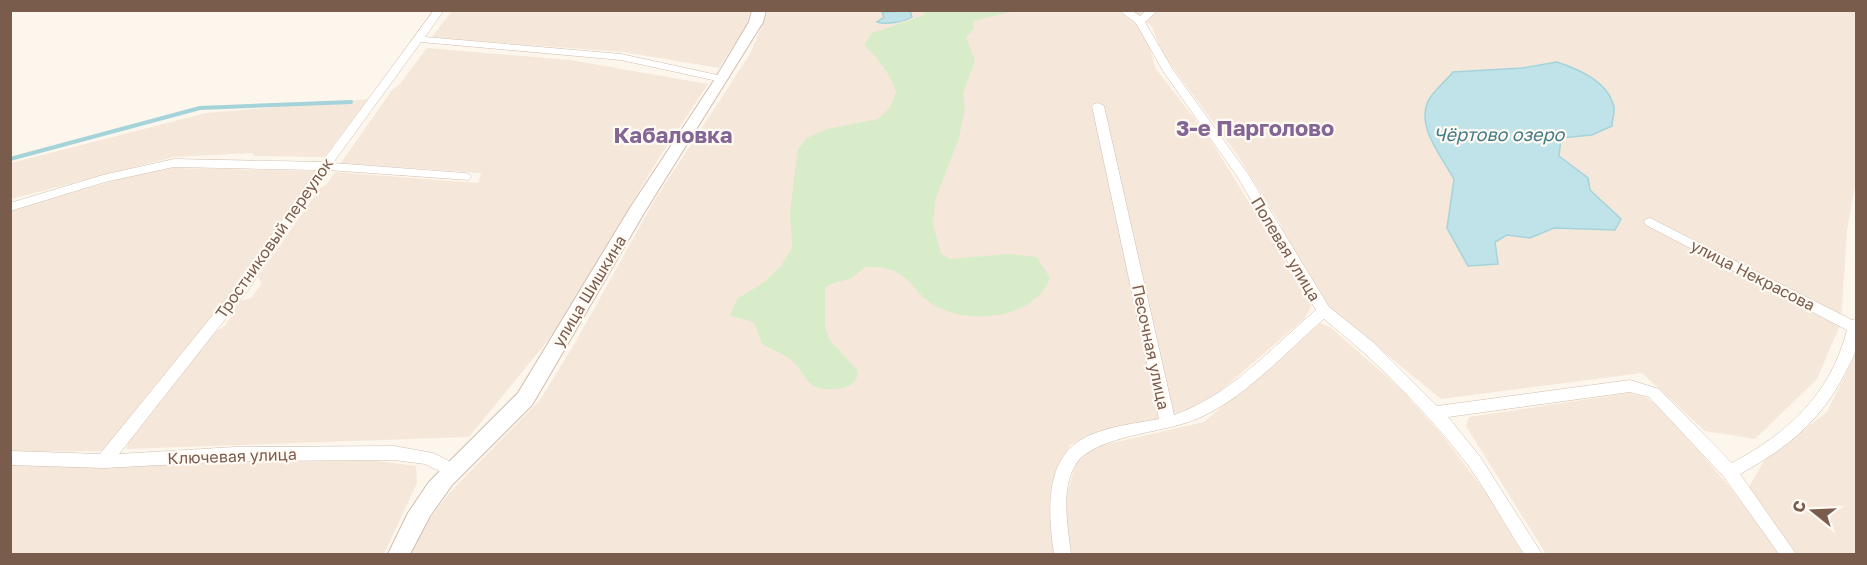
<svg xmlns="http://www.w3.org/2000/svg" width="1867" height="565" font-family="'Golos Text',sans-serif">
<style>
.residential{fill:#f5e8da}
.green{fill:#d8ecc9}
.water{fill:#bfe3e8;stroke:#a5d3da;stroke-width:1.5}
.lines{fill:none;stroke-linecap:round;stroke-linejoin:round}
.stream{stroke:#a5d3da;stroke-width:4}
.minor-casing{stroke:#d1beb0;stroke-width:1}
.tertiary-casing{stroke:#d1beb0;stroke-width:2}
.minor{fill:#fff;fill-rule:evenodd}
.tertiary{fill:#fff;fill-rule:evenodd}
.labels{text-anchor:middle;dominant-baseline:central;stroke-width:4.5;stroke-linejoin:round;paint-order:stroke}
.street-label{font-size:16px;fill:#7a5c4d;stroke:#fffaf3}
.water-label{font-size:18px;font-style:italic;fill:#437c86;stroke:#fffaf3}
.district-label{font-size:22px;font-weight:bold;fill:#846695;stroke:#fffaf3}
</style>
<rect width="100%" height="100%" fill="#fdf6ec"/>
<path class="residential" d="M452 11H750L747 24 719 68 623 52 431 38Z
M768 11H1118L1137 24 1150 49 1156 69 1208 136 1312 304 1305 318 1210 400 1177 415 1098 432 1070 445 1056 480 1052 521 1054 554H410L416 538 449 493 540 400 575 343 654 201 750 54Z
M1133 11H1856V180L1847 230 1841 323 1817 379 1755 439 1705 431 1642 373 1441 399 1331 309 1308 280 1282 235 1281 225 1236 153 1162 53 1152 27Z
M427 48 570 60 708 84 657 161 553 334 469 437 126 449 129 440 210 335 225 326 240 301 251 298 262 283 258 277 320 188 326 185 335 172 478 183 481 173 341 163 392 90 400 84Z
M370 99 326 157 254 156 252 153 174 157 11 199 10 163 19 161 206 113Z
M173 168 315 171 229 298 102 451 11 452V210L134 175Z
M1320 323 1330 327 1402 390 1442 435 1487 494 1523 554H1069L1066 498 1075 465 1094 447 1204 422Z
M1856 353V554H1796L1749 487 1765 459 1827 412Z
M1629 393 1645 397 1660 406 1728 485 1781 554H1546L1466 426 1469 417Z
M251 457 361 459 416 466 417 483 384 554H11V464L239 462Z"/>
<path class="green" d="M923 11H1014L973 21 974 29 966 37 975 61 963 93 965 107 959 138 935 200 933 225 941 253 950 259 1007 254 1037 257 1050 278C1037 316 976 325 942 309 907 294 915 265 865 267L850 279 830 284 825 288V326L829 339 857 370C857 373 858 376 856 379 851 391 821 392 812 385 803 378 801 367 791 360 782 353 771 350 762 344L754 322 730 316 737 299 763 283 781 266 792 248 790 212 798 149 807 138 827 129 878 119 890 108 896 92C889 72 879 60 864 45L872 33 925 15Z"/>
<path class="water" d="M910 11 912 17C905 22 885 25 877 22L884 17 882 12Z
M1557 62C1578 69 1608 81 1614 107 1615 112 1612 120 1612 126L1592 135 1561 138 1559 156 1588 178 1590 190 1621 219 1615 230 1554 228 1530 238 1507 235 1495 242 1498 264 1468 266 1447 228 1454 179C1442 157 1416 127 1428 101 1433 91 1446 81 1453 72L1522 68Z"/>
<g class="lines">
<path class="stream" d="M10 159 200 108 351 102"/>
<defs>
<path id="minor" d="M434 10H444L425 37 621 54 722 76 727 79 722 82 621 60 421 42 333 163 465 173 469 174 471 177 469 180 328 170 248 290 119 454 235 447 394 446 433 453 457 465 459 470 457 475 451 477 425 464 394 460 235 461 104 468 10 465V451L100 454 238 284 316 170 174 167 105 182 10 211V203L103 175 174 159 322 162Z
M1119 10H1131L1140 16 1146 10H1158L1145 22 1173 70 1248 174 1329 307 1373 342 1437 406 1630 380 1659 389 1732 463C1789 432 1830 395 1847 330L1646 225 1644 222 1646 219 1650 218 1852 320 1856 319C1856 328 1858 338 1856 347 1855 356 1849 365 1845 373 1822 420 1786 449 1740 474L1796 554H1779L1724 477 1649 397 1630 392 1448 417 1481 458 1542 554H1524C1505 525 1488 493 1468 465 1426 411 1378 362 1324 319 1284 353 1248 396 1199 418 1166 433 1095 435 1076 464 1060 488 1068 527 1071 554H1054C1049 520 1044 468 1075 444 1097 427 1133 424 1159 419L1092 106 1094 104 1098 103 1104 106 1174 415C1231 395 1271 348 1316 310L1237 176 1163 71 1136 23Z"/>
<path id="tertiary" d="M752 10H766L763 22 644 213 532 405 452 485 430 516 410 554H388L408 513 429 482 518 393 630 208 715 79 749 22Z"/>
</defs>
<use href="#minor" class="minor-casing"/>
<use href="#tertiary" class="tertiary-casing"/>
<use href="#minor" class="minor"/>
<use href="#tertiary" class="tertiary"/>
</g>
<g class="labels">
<g class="street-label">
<text transform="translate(274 238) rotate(-55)">Тростниковый переулок</text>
<text transform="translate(1286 249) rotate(59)">Полевая улица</text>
<text transform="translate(1753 275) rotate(27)">улица Некрасова</text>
<text transform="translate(589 291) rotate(-59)">улица Шишкина</text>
<text transform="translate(1151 347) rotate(78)">Песочная улица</text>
<text transform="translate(232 456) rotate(-2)">Ключевая улица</text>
</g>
<g class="water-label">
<text x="1499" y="134">Чёртово озеро</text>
</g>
<g class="district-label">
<text x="1255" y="127">3-е Парголово</text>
<text x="673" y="134">Кабаловка</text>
</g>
</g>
<rect width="1867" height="565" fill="none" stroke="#7a5c4d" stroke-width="24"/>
<g transform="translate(1813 511) rotate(288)" stroke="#fffaf3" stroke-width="4.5" paint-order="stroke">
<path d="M0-4.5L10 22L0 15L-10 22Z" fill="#7a5c4d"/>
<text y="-9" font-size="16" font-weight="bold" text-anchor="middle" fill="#7a5c4d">С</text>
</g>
</svg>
